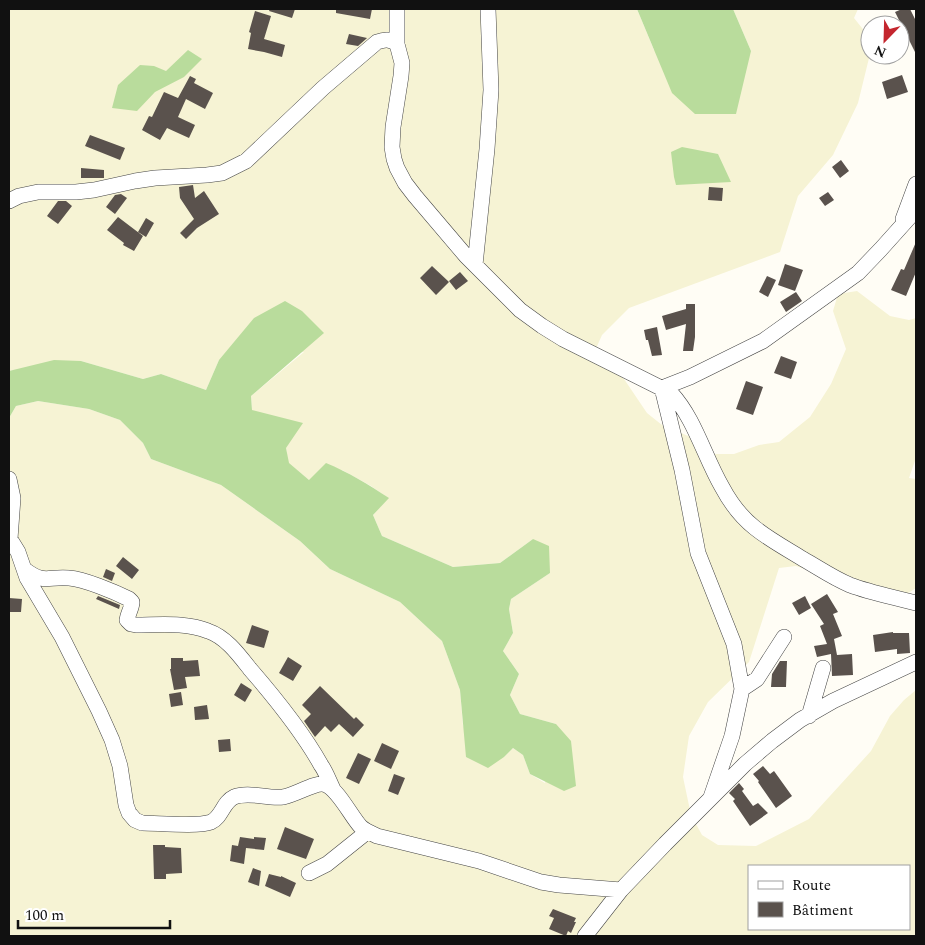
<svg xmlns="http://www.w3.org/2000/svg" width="925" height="945" font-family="Spectral,serif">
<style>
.farmland{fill:#f6f3d4;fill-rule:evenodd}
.forest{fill:#b9dc9c}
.building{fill:#5a524d}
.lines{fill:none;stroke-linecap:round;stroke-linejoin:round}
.minor-casing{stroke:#444;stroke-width:16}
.minor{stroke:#fff;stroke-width:15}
</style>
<rect width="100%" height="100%" fill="#fffdf5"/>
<path class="farmland" d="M9 9H637L654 50 751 51 733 9H858L854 18 870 38V54L858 103 833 155 798 196 780 252 629 308 602 335 594 353 624 379 647 413 662 425 700 441 715 454H734L759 445 779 442 810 417 831 384 846 349 833 311 838 294 857 291 890 316 909 320 916 318V458L909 478 916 479V588L899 599 796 566 779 568 749 662 708 702 689 736 683 777 691 815 702 835 718 845 756 846 809 819 871 751 890 716 904 700 916 690V936H9V418L16 406 38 401 89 409 120 420 143 443 151 459 221 485 300 541 330 569 400 602 442 641 460 690 463 726 504 757 513 748 523 755 530 774 545 783 556 724 520 714 510 695 519 674 503 651 513 633 509 609 511 599 550 573 533 539 500 563 453 567 382 536 373 515 388 498 371 486 342 470 309 480 288 463 286 448 252 410 251 396 304 352 219 360 206 390 161 374 143 379 81 361 9 371ZM749 866H909V929H749Z"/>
<path class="forest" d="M637 9H733L751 51 736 114H695L672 93Z
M188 50 202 59 184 77 155 92 137 111 112 108 118 85 140 65 154 66 166 71Z
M682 147 718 154 731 182 676 185 674 177 671 152Z
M285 301 302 311 324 333 251 396 252 410 303 423 286 448 289 463 309 480 326 463C348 472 369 485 389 498L373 515 382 536 453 567 500 563 533 539 549 546 550 573 511 599 509 609 513 633 503 651 519 674 510 695 520 714 556 724 571 741 576 786 564 791 530 774 523 755 513 748 504 757 488 768 466 757 460 690 442 641 400 602 330 569 300 541 221 485 151 459 143 443 120 420 89 409 38 401 16 406 9 418V371L54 360 81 361 143 379 161 374 206 390 219 360 254 318Z"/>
<path class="building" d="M270 9H295L292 18 269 11Z
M336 9H372L370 19 336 13Z
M902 9H910L916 21V54L895 12Z
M255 11 271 16 264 39 285 45 282 57 264 52 248 49 251 33 249 32Z
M349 34 367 38 366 39 358 46 346 44Z
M902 75 908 92 887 99 882 82Z
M190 76 196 79 194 83 213 93 205 109 186 99 178 117 195 125 189 138 167 128 160 140 142 130 149 116 152 117 164 92 178 98Z
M90 135 125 148 120 160 85 146Z
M841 160 849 171 840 178 832 167Z
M81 168 104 170V178H81Z
M193 185 195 198 204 191 219 214 197 228 186 239 180 233 194 219 180 198 179 187Z
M709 187 723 188 722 201 708 200Z
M828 192 834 200 825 206 819 198Z
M121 194 127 198 115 214 106 207 115 195Z
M58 201H66L72 206 58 224 47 216Z
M118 217 143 236 134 251 123 245 124 243 107 230Z
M146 218 154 223 146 237 138 232Z
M916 242V272L906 296 891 290 901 269 904 270Z
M785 264 803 270 795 291 778 285Z
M432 266 449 282 436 295 420 278Z
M460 272 468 281 456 290 449 281Z
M767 276 776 280 768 297 759 292Z
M796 292 802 301 786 312 780 302Z
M686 304H695V337L693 351H683L686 324 666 330 662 316 686 309Z
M657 327 662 355 652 356 648 340H646L644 330Z
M781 356 797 362 791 379 774 373Z
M746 381 763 387 753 415 736 409Z
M123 557 139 570 132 579 116 566Z
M106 569 115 573 112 581 103 577Z
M827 594 838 612 833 614 842 636 834 639 837 655 852 654 853 675 832 676 831 654 817 657 814 646 827 644 820 626 824 624 811 604Z
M98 596 120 605 119 609 96 599Z
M805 596 811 608 799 615 792 603Z
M9 598 22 599 21 612H9Z
M252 625 269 631 264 648 246 643Z
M893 632V633H909L910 653 897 654V649L875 652 873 635Z
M288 657 302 666 293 681 279 673Z
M171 658H183V661L198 660 200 676 185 677 187 688 174 690 170 669H171Z
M780 661H787L786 687H771L772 674Z
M241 683 252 690 245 702 234 695Z
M320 686 354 719 356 717 364 725 353 737 339 724 331 732 325 726 315 737 304 721 311 714 302 705Z
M181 692 183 705 171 707 169 694Z
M207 705 209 719 195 720 194 707Z
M230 739 231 751 219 752 218 740Z
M382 743 399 751 391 769 374 761Z
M358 753 371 759 359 784 346 778Z
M763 766 770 774 774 771 792 796 776 808 758 782 759 781 753 774Z
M394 774 405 778 398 795 388 791Z
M739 783 744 789 742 791 753 806 758 803 768 813 750 826 733 801 735 799 729 793Z
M285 827 314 839 306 859 277 849Z
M240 837 254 839V837L266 838 264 850 246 848 244 864 230 861 232 845 238 846Z
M153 845H165V847L181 848 182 873 166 874V879H154Z
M253 868 261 871 259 886 248 882Z
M269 874 281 877V876L296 883 290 897 265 886Z
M553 909 576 918 574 922H576L571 933 568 931 566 936 549 929 554 918 549 916Z"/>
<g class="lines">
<defs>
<path id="minor" d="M397 9V44
M9 201 19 196 38 192H76L94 190 135 181 155 178 207 175 222 173 246 161 323 88 377 42C385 39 390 39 397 44L402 63 401 76 393 127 392 147 394 159 397 168 405 183 415 196 466 256 520 310 542 326 563 339 671 393C695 419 704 456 722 487 730 502 741 517 755 528 770 540 787 549 803 559 819 568 833 578 850 585 871 593 894 597 916 603
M903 219 916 184
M475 265 487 149 491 90 488 9
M9 479 13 498 10 539 18 552 27 578 62 637 99 711 112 740 120 766 126 805 129 813 135 820 142 823C158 823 198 827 211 822 222 817 223 802 234 797 249 791 267 799 283 797 295 795 314 783 323 784 337 786 351 817 361 827 366 831 371 833 377 836L479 861 541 882 559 885 621 890
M24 569C45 585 47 576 69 578 84 579 115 592 129 599L132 602C132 608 128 613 127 620L131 624 136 625C159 625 186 622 208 631 226 637 239 655 250 669 276 699 302 731 321 765 326 772 329 781 333 789
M742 689 757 679 784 637
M809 716 823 668
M711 797 732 736 742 689 734 644 698 553 682 470 662 388 690 377 763 341 858 273 881 249 916 210
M309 873 327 864 367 832
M585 936 621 890 665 844 745 764 772 741 800 720 833 701 916 662"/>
</defs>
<use href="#minor" class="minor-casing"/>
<use href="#minor" class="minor"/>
</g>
<rect width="925" height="945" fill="none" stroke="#111111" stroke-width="20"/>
<rect x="748" y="865" width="162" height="65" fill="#ffffff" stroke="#a0a0a0"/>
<rect x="758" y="881" width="25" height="8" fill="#ffffff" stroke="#a0a0a0"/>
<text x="792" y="890" font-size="15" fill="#111111">Route</text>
<rect x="758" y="902" width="25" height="15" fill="#5a524d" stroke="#a0a0a0"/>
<text x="792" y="915" font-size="15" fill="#111111">Bâtiment</text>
<g transform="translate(885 40) rotate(203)"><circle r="24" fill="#ffffff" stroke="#a0a0a0"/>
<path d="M0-4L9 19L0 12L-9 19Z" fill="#c4262e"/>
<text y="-8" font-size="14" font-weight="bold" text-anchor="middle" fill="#111111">N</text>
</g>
<path d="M18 920v8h152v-8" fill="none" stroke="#111111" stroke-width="2.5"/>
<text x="25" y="920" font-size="15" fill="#111111" stroke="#ffffff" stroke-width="4" paint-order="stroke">100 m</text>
</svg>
